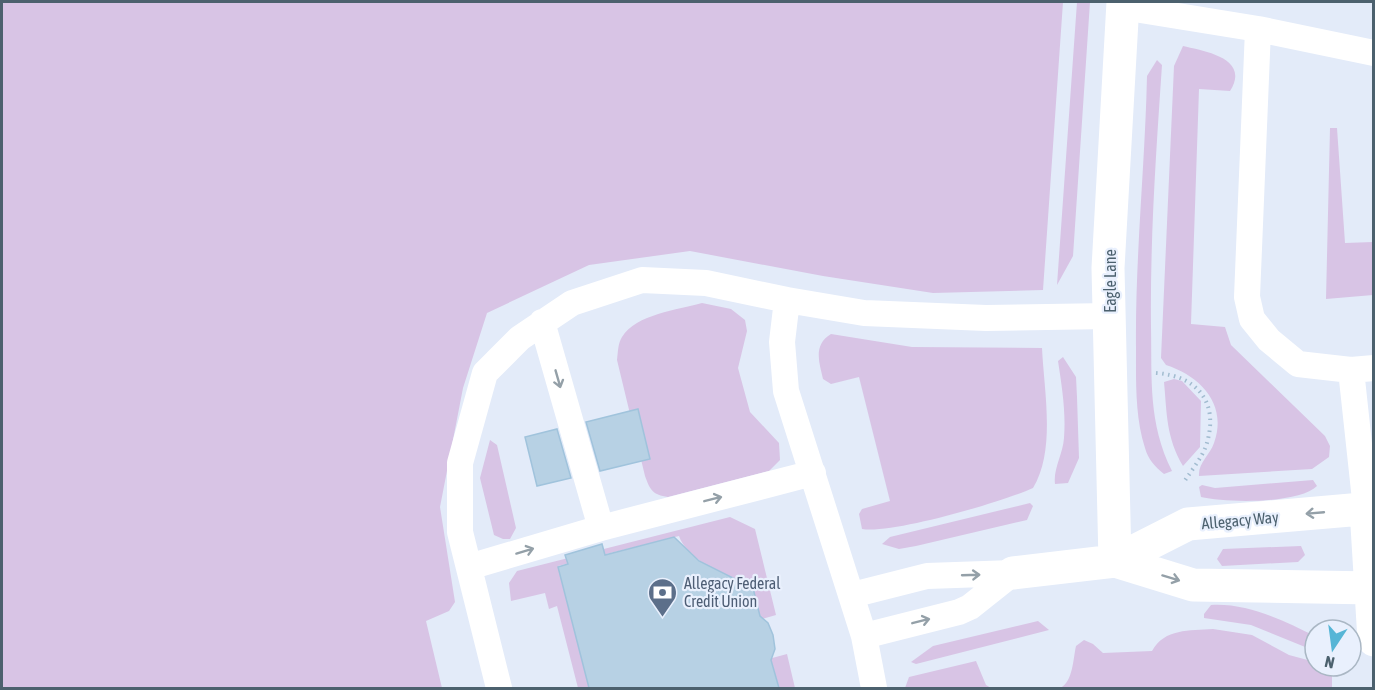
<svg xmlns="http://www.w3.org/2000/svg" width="1375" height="690" font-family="'Asap Condensed',sans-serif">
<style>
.green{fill:#d8c4e5}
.building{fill:#b7d1e4;stroke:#a0c3dc;stroke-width:1.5}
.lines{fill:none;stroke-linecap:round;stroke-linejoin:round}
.path{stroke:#a2bcd0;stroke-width:4;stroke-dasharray:1.5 4.5;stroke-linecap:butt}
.lane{stroke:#fff;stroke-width:26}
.street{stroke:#fff;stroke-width:33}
.oneway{stroke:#94a0a8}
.labels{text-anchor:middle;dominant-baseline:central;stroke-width:4.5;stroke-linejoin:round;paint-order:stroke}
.street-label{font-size:16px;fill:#4c616e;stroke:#e9f0fd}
.service-label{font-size:16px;fill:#4e5e75;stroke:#e9f0fd;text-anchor:start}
</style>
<rect width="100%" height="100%" fill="#e3ebf9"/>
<path class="green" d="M2 2H1063L1043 290 933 293 823 276 690 251 589 265 487 313 463 388 440 507 455 602 449 611 426 621 442 688H2Z
M1077 2H1090L1073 256 1057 285Z
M1183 46C1204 51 1251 58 1230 91L1199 89 1191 324 1225 327 1231 345 1325 436 1330 446 1329 457 1312 469 1199 476C1198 463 1210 455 1214 443 1228 404 1200 376 1166 365L1161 358 1174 66Z
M1157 60 1162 65C1156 153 1150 239 1151 327 1152 379 1148 423 1172 471L1164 474C1155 467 1148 459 1145 448 1135 417 1136 381 1136 349 1135 257 1145 167 1147 76Z
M1330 128H1337L1345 243 1373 242V295L1326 299Z
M702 303 731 309 745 320 747 331 738 368 750 412 779 443 780 460 769 471 668 497C653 495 650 490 645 476L617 360C618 352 618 343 622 337 636 314 678 310 702 303Z
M831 334 912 347 1042 348C1044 391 1056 450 1033 488 1002 502 893 534 862 529L859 514 862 509 890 501 859 377 831 384 823 379C819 362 813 345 831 334Z
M1063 357 1076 377 1077 397 1079 458 1068 483 1055 484C1053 469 1063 454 1064 438 1066 412 1062 387 1058 361Z
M1174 379 1182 381 1201 401 1200 447 1183 466C1166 437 1167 414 1164 382Z
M490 440 497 445 516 528 510 539H503L494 535 480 478Z
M1313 480 1317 486C1299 504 1226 503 1201 497L1199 487 1202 485 1215 488Z
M1030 503 1033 506 1027 520 916 546 899 549 882 544 890 537Z
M730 517 755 529 776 615 751 622 759 611 751 580C730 585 685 556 679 536L558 566 589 688H578L557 606 549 609 545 593 511 601 509 583 517 571Z
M1301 546 1305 555 1298 562 1222 566 1217 559 1223 549Z
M1211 605C1248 603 1282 620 1315 636V651L1251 625 1204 618V614Z
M1038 621 1049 630 916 664 911 662 933 646Z
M1213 629 1252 635 1289 655 1315 662V666H1329L1332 669V688H1060C1073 682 1073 659 1076 646L1084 640 1093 644 1103 653 1152 651C1165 628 1189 631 1213 629Z
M787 654 795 688H779L773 666 761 661Z
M976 661 986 685 991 688H905L909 677Z"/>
<path class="building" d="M638 409 650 459 600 471 586 422Z
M557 429 571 478 537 486 525 437Z
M674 537 699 561 753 588 760 616 768 623 773 635 775 649 771 660 779 688H589L558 567 568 564 565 555 602 544 605 555Z"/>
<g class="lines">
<path class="path" d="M1156 373C1198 376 1220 403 1206 446 1201 459 1191 471 1184 482"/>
<path class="lane" d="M1122 7 1258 29 1247 297 1252 319 1269 340 1298 364 1351 370 1366 509
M1258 29 1374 53
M542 322 601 528
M1351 370 1374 368
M469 567 601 528 813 473
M852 595 927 576 1013 573
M864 636 959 612 970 607 1013 573
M499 688 460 532V463L485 373 520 338 572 303 642 280 706 283 787 300
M874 688 864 636 786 391 782 342 787 300 864 313 986 318 1110 316"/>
<path class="street" d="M1366 509 1374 640
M1115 561 1108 268 1123 2
M1115 561 1193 585 1374 588
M1013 573 1115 561 1188 524 1374 508"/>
</g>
<defs><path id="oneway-shaft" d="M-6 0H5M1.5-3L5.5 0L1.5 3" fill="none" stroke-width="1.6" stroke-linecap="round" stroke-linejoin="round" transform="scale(1.5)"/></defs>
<g class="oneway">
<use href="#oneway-shaft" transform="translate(558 379) rotate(74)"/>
<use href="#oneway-shaft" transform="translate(713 499) rotate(-14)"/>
<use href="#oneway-shaft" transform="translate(1315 513) rotate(175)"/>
<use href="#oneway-shaft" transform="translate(525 551) rotate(-17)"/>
<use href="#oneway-shaft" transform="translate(971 575) rotate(-2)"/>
<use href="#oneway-shaft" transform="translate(1171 578) rotate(17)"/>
<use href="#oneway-shaft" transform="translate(921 621) rotate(-14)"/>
</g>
<defs>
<symbol id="bank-pin" viewBox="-11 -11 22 30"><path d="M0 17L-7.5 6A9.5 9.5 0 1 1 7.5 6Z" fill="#5c6f8a" stroke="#e9f0fd"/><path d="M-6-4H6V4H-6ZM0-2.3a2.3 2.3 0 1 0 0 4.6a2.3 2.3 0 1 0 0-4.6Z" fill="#fff"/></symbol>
</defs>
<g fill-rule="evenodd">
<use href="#bank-pin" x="646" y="576" width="33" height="45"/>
</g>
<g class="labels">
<g class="street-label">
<text transform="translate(1110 281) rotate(-90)">Eagle Lane</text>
<text transform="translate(1240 520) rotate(-5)">Allegacy Way</text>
</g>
<g class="service-label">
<text x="684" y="583">Allegacy Federal<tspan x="684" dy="18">Credit Union</tspan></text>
</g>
</g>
<rect width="1375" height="690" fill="none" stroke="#4c616e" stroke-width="6"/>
<g transform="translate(1333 648) rotate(193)"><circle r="28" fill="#e9f0fd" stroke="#aab7c4" stroke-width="1.5"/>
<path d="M0-4.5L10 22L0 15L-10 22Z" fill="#56b5d6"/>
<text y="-9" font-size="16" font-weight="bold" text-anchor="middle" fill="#4c616e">N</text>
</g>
</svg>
